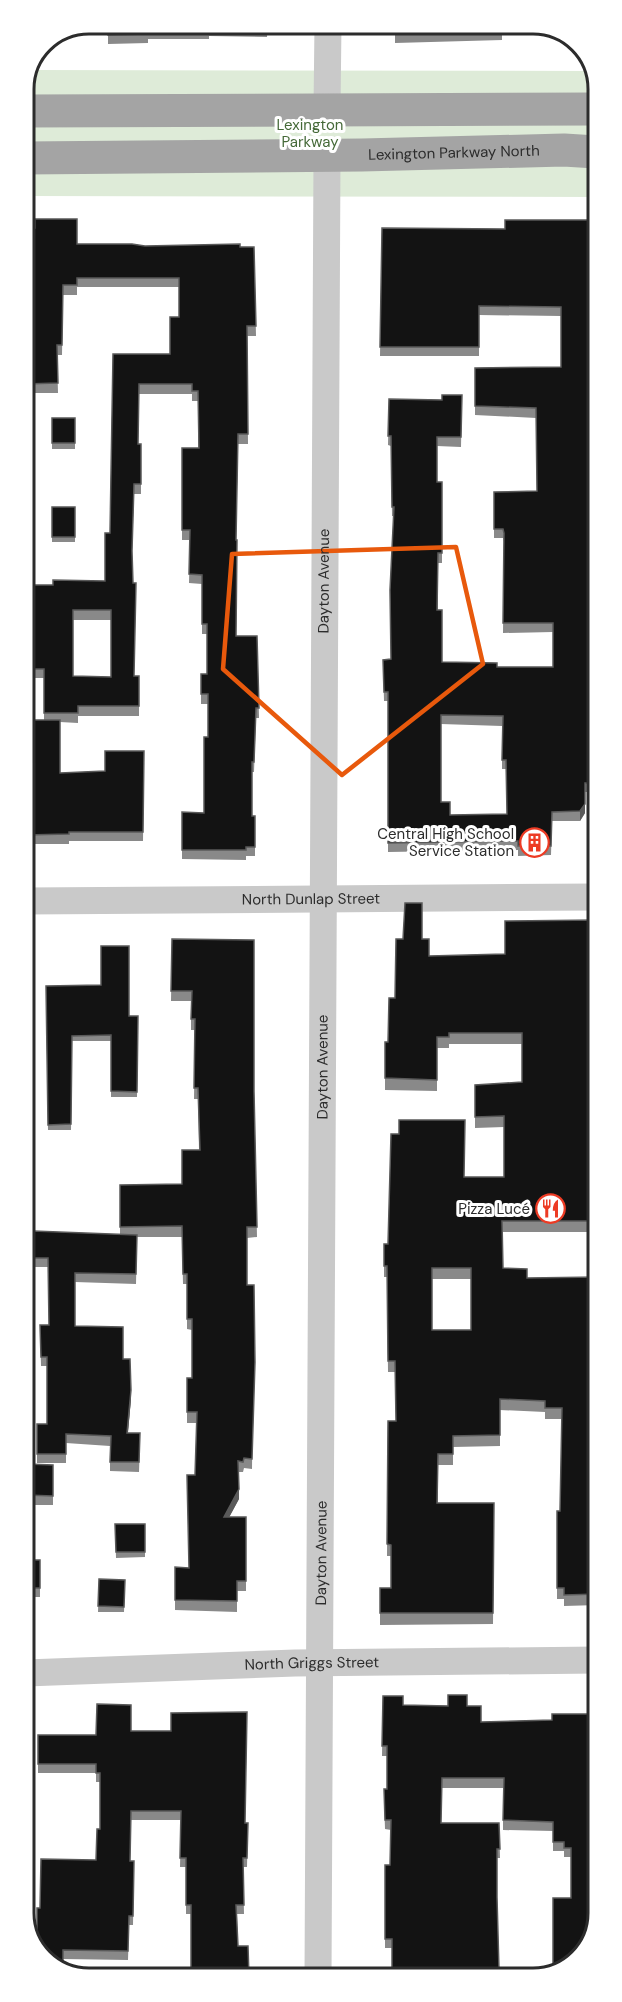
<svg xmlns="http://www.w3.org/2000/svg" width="622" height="2002" font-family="'DM Sans',sans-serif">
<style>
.green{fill:#deebd8}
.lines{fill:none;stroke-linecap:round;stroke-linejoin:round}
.minor{stroke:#c9c9c9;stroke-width:27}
.major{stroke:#a4a4a4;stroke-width:33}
.wall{fill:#898989;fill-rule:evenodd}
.shaded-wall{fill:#5a5a5a}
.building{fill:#131313;stroke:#5a5a5a;stroke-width:1.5;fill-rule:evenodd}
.marked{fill:none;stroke:#e8590c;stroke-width:4.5;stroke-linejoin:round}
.labels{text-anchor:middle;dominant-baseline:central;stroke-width:6;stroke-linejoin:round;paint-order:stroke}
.park-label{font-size:15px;fill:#456938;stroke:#fff}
.street-label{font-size:15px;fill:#2c2c2c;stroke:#fff}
.poi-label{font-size:15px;fill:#2c2c2c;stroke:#fff;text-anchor:end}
.rim{fill:none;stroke:#2c2c2c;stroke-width:3}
</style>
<rect width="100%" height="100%" fill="#fff"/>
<path class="green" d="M31 70 594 71 596 197 24 196V86Z"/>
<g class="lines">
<g class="minor">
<path d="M327 109 328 24"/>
<path id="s1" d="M25 901 597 897"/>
<path id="s2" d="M26 1673 295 1663 598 1660"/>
<path id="s3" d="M318 1977C325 1370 320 762 327 155"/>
</g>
<g class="major">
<path d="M24 111 596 109"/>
<path id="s4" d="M24 158 362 155 564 150 596 152"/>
</g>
</g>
<path class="wall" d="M108 24H268L267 37 209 36V39H148V43L108 44Z
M395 24H502V40L395 43Z
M68 33V39H53Z
M596 220 597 792H585V813L580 821H552L551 855 518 856V850L388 852V701H384L383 660 391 659 394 516H392L391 446 388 445 389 399 442 400 462 395 461 447 437 446V482H442V563H438V610L442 662 497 667H553V632L503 633 504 542 503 538H494V492L537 491 536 418 475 415V368L561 367V316L479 315V356H380L382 228 505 229ZM441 724 502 726V769H506L507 814 450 815 441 802Z
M24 228 77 244 145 246 254 247 256 336H247L248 444H238L236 540V636H257L259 718H256L254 772H252V816H255V856H246V860L182 859V812L204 813 208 737V704H201V674H207V634H202V584L189 583 190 540H182V448H198V401H192V394H139L138 444H141V494H134L132 555 134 676H139V716H78V723L60 722V773L105 771 144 751 143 841H69V844H25V720H44V678H25V585H53L105 581 110 533 113 354H170L179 317V287H77V295H63L62 355H57L58 393H24ZM73 620H111V677L73 676Z
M52 418H75V449H52Z
M52 507H75V542H52Z
M597 920V1232H502L503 1268 527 1278 597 1277 598 1605 564 1606V1599H557V1511H560L562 1419H545V1412L500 1410V1446L453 1447V1465H438V1503H494L493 1624 380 1625V1588H391V1556H387L388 1421H396L395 1372H388L387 1277H384V1244H388L464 1177H504V1127L475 1128V1085L522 1082V1044H449V1048H437V1091L385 1090V1042H388L395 998 422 939 429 956 505 954ZM432 1279H471V1330H432Z
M172 939 254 1093 257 1237 247 1238V1285H254L252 1469 244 1468 243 1472H238L239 1499 229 1517H246V1591H237V1612L175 1610V1567L189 1568 195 1475 197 1423H187V1378H192V1330L187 1329V1284H183L182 1237H137L136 1284 75 1282V1326L123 1359 131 1399 128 1433 140 1443 139 1472 110 1471V1446L66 1443V1463H37V1424H47V1366H41L40 1325H49L48 1267H25V1238L120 1235V1185L182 1184 199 1150 198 1099H194L195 1030H191V1001H171Z
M25 945H29V1000H25Z
M46 986 129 1016H138L137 1097H111V1041H72L71 1130H48Z
M26 1464 53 1465V1505H26Z
M115 1524H145V1557L116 1558Z
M26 1560H40V1597H26Z
M99 1579 125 1580 124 1612H98Z
M383 1696 403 1705 467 1706 481 1722 552 1720 596 1714 571 1898V1857H564V1851H553V1831L503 1830V1788H442L441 1823H499L500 1858H497V1897L499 1976 392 1977V1948H385V1865H390L391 1830 385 1829 384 1798 387 1789V1756H382Z
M131 1731 245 1823H248L247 1867H243L244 1914H237L238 1946 249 1977 191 1914H186V1867H180L181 1820H131L130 1861H134L133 1925H129L128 1960 63 1959 40 1908 96 1860 100 1829V1782H96V1773H38V1735H96Z"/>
<path class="shaded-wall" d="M585 804V813L580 821V811Z
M131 1390V1399L127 1442V1433Z
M239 1489V1499L224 1527V1517Z"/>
<path class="building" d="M108 24H267V28L209 27V30H147L148 34 108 35Z
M395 24H502V29L395 32Z
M35 219H77V244H132L145 246 240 244V247H254L256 326H247L248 434H238L236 540H237L236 636H257L259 708H256L254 762H252V816H255V847H246V850H182V812L204 813V737H208V694H201V674H207V624H202V575L189 574 190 530H182V448H199L198 391H192V384H139L138 444H141V484H134L132 551 133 583H136L134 676H139V706H78V713H44V669H25V585H53V580L105 581V533H110L113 354H170V317H179V278H77V285H63L62 345H57L58 383 24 384V228H35ZM73 610H111V677L73 676Z
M505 220H596L597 783H585V804L580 811 552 812 551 846H518V841L388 843V692H384L383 660 391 659 390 590 394 507H392L391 436H388L389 399 442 400V395H462L461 437H437V482H442V553H438L437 610H442V662L497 663V667H553V623H503L504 533 503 529H494V492L537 491 536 408 475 406V368L561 367V307L479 306V347H380L382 228 505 229ZM441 715 503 716 502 760H506L507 814 450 815V802H441Z
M52 418H75V443H52Z
M52 507H75V537H52Z
M25 720H60V773L105 771V751H144L143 832H69V834L25 835Z
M405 903H422V939H429V956L505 954V921L597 920V1221H502L503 1268 527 1269V1278L597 1277V1355L596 1375H597L598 1594 564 1595V1588H557V1511H560L562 1408H545V1401L500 1399V1435L453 1436V1454H438L437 1503H494L493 1613H380V1588H391V1545L387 1544 388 1421H396L395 1361H388L387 1266H384V1244H388L391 1134H399V1120H465L464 1177H504V1116L475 1117V1085L522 1082V1033H449V1037H437V1080L385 1078V1042H388L389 998H395L396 939H403ZM432 1268H471V1330H432Z
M172 939 254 940V1091L257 1227H247V1285H254L255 1362 252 1459 244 1458 243 1462 238 1461 239 1489 224 1517H246V1581H237V1601L175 1600V1567L189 1568 187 1475H195L197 1412H187V1378H192V1319H187V1274H183L182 1226 120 1227V1185L182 1184V1150H200L198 1088H194L195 1019H191L192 991H171Z
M25 945H29V991H25Z
M101 946H129V1016H138L137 1092 111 1091V1035L72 1036 71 1124 48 1125 46 986 101 985Z
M33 1231 137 1235 136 1274 75 1273V1326L123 1327V1359H130L131 1390 127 1433H140L139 1462H110L111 1436 66 1434V1454H37V1424H47V1357H41L40 1325H49L48 1258H25V1238H33Z
M26 1464 53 1465V1496L26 1495Z
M115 1524H145V1552H116Z
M26 1560H40V1588H26Z
M99 1579 125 1580 124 1607 98 1606Z
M448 1695H467V1706H481V1722L552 1720V1714H596V1716H598V1913L584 1953 553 1973V1898H571V1848H564V1842H553V1822L503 1820 504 1778H442L441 1823H499L500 1849H497V1897L499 1970 459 1971V1976L392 1977V1939H385V1865H390L391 1820H385L384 1789H387V1746H382L383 1696H403V1705L448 1706Z
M97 1704 131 1705V1731H171V1713L247 1712 245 1823H248L247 1858H243L244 1905H236L238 1946H248L249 1977H191V1905H186V1858H180L181 1811H131L130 1861H134L133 1916H129L128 1951 63 1950V1969L47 1962 37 1947V1908H40L41 1859 96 1860 97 1829H100V1773H96V1764H38V1735H96Z"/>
<path class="marked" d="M456 547 483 664 342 775 223 669 232 554Z"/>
<defs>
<symbol id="building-ring" viewBox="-11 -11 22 22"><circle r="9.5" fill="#fff" stroke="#ed3b24" stroke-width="1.5"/><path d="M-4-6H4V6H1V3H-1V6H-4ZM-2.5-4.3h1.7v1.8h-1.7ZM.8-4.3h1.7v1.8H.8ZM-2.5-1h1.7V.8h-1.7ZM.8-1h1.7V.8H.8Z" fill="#ed3b24"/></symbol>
<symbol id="restaurant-ring" viewBox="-11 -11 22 22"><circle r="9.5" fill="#fff" stroke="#ed3b24" stroke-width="1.5"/><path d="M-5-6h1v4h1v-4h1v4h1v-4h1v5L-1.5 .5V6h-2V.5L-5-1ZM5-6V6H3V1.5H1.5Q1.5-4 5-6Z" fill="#ed3b24"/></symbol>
</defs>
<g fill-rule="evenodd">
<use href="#building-ring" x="518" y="826" width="33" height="33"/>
<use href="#restaurant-ring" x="534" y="1192" width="33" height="33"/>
</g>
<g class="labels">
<g class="park-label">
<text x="310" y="125">Lexington<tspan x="310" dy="17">Parkway</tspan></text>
</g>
<g class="street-label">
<text stroke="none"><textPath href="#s4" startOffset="430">Lexington Parkway North</textPath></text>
<text stroke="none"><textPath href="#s3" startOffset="1396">Dayton Avenue</textPath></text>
<text stroke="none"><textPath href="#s1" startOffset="286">North Dunlap Street</textPath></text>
<text stroke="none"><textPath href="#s3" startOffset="910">Dayton Avenue</textPath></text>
<text stroke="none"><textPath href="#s3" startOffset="424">Dayton Avenue</textPath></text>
<text stroke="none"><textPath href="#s2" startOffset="286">North Griggs Street</textPath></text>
</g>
<g class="poi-label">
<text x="514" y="834">Central High School<tspan x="514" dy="17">Service Station</tspan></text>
<text x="530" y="1209">Pizza Lucé</text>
</g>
</g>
<path d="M0 0H622V2002H0ZM89 34H533A55 55 0 0 1 588 89V1913A55 55 0 0 1 533 1968H89A55 55 0 0 1 34 1913V89A55 55 0 0 1 89 34Z" fill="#fff" fill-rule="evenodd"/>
<path class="rim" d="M89 34H533A55 55 0 0 1 588 89V1913A55 55 0 0 1 533 1968H89A55 55 0 0 1 34 1913V89A55 55 0 0 1 89 34Z"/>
</svg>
